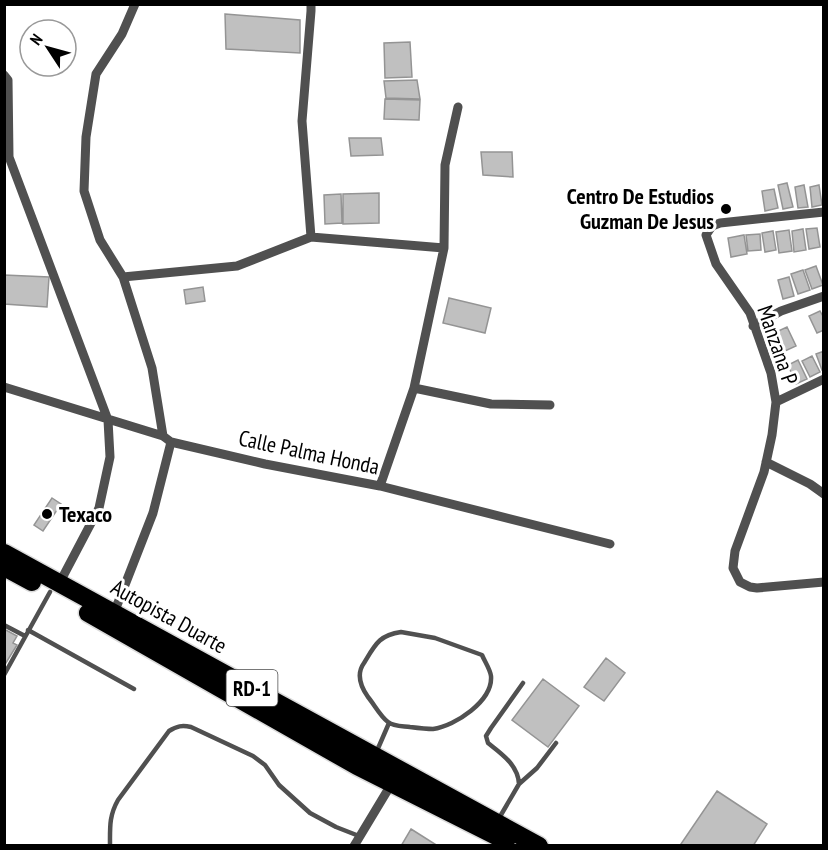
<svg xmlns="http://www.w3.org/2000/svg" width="828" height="850" font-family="'PT Sans Narrow',sans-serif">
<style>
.building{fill:#c0c0c0;stroke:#949494;stroke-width:1.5}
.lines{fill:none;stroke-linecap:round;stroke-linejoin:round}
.highway-casing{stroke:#dbdbdb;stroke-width:21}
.lane{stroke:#505050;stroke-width:4.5}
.street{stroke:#505050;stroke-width:9}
.highway{stroke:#000;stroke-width:18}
.poi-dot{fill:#000;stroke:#fff;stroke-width:2}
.labels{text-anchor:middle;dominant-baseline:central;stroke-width:6;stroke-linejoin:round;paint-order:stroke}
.shield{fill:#fff;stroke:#4c4c4c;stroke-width:1.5}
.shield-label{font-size:21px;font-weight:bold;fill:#000}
.poi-label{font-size:22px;font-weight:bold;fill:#000;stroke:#fff;text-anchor:end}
.street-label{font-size:22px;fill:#000;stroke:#fff}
</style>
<rect width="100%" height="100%" fill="#fff"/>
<path class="building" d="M225 14 300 20V53L226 49Z
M410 42 412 77 385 78 384 43Z
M417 80 420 99 386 98 384 81Z
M385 99 420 100 419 120 384 119Z
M349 138H381L383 155 351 156Z
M481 152H512L513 177 483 175Z
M787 183 793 207 783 209 778 185Z
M804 185 808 207 798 208 795 187Z
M819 185 822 205 812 207 810 187Z
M774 189 778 208 765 211 762 191Z
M379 193V223L343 224V194Z
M341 194 342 223 325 224 324 195Z
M817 228 820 247 809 249 806 229Z
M803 229 806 250 794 252 792 231Z
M789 230 792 251 779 253 776 232Z
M773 231 776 250 765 252 762 233Z
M760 234 761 250 748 251 746 235Z
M744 235 747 254 731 257 728 238Z
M816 266 823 285 812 289 805 270Z
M803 270 810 290 798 294 791 274Z
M4 275 49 277 47 307 4 304Z
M789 277 794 296 783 299 778 280Z
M203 287 205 301 186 304 184 290Z
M449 298 491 308 485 333 443 323Z
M820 311 824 318V330L817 333 809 316Z
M787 327 796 346 785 351 776 332Z
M824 351V369L822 370 816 354Z
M812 356 820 372 810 377 802 361Z
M798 360 807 379 796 384 788 365Z
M52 498 61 504 43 531 34 525Z
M4 629 17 636 13 643 17 645 4 666Z
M606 658 625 673 604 701 584 687Z
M543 679 579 706 548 747 512 720Z
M717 791 767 824 753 846H683L681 844Z
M411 829 438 846H401Z"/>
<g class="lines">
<defs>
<path id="highway" d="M4 553 539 846
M4 567 32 582
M88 613 357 766 506 841"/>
</defs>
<use href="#highway" class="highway-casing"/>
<path class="lane" d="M4 625 25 636
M28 630 134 689
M401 632 435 638 482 655C485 662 490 669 491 676 493 701 455 726 433 729 426 729 418 728 410 727 404 726 394 727 388 722 380 716 374 704 368 697 361 687 356 674 364 663 375 645 379 635 401 632Z
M4 675 50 592
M376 753 389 723
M519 784C518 765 502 754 488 743L486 736 491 728 523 683
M498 820 519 784 537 768 556 743
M110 846C110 827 109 816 118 800L169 731C177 726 182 725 191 727L253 756 265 765 279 785 310 813 336 827 359 836"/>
<path class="street" d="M135 4 122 34 96 74 86 137 84 191 100 240 123 277 152 368 163 436
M311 4V11L302 121 311 237
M4 75 8 80 9 157 108 420 110 457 99 508 59 584
M824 212 720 223 712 226 706 235 716 264 750 313 771 373 776 402 772 435 764 472 735 551 733 568 740 582 750 587 757 588 824 582
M123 277 237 266 311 237 444 248
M753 326 781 311 824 296
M4 387 163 436 171 442 265 464 380 486 610 544
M414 388 491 404 550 405
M776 402 824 379
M766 462 810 484 824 494
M380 486 414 388 444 248 445 165 458 107
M114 613 153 513 171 442
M354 846 392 783"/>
<use href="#highway" class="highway"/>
</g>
<g class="poi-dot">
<circle cx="726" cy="209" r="6"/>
<circle cx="47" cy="514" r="6"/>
</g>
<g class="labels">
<rect class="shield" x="226.5" y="670" width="51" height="36" rx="4.5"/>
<g class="shield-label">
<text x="252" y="688">RD-1</text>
</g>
<g class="poi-label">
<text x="714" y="196">Centro De Estudios<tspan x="714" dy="25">Guzman De Jesus</tspan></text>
<text x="59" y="514" text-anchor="start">Texaco</text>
</g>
<g class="street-label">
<text transform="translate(778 345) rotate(71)">Manzana P</text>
<text transform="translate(309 452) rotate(12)">Calle Palma Honda</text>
<text transform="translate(169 616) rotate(29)">Autopista Duarte</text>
</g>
</g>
<rect width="828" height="850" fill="none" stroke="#000000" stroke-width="12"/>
<g transform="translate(48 48) rotate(306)"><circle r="28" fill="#ffffff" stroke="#999999" stroke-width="1.5"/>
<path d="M0-4.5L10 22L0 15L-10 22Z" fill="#000000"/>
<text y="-9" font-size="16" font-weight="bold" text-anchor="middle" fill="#000000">N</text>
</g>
</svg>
